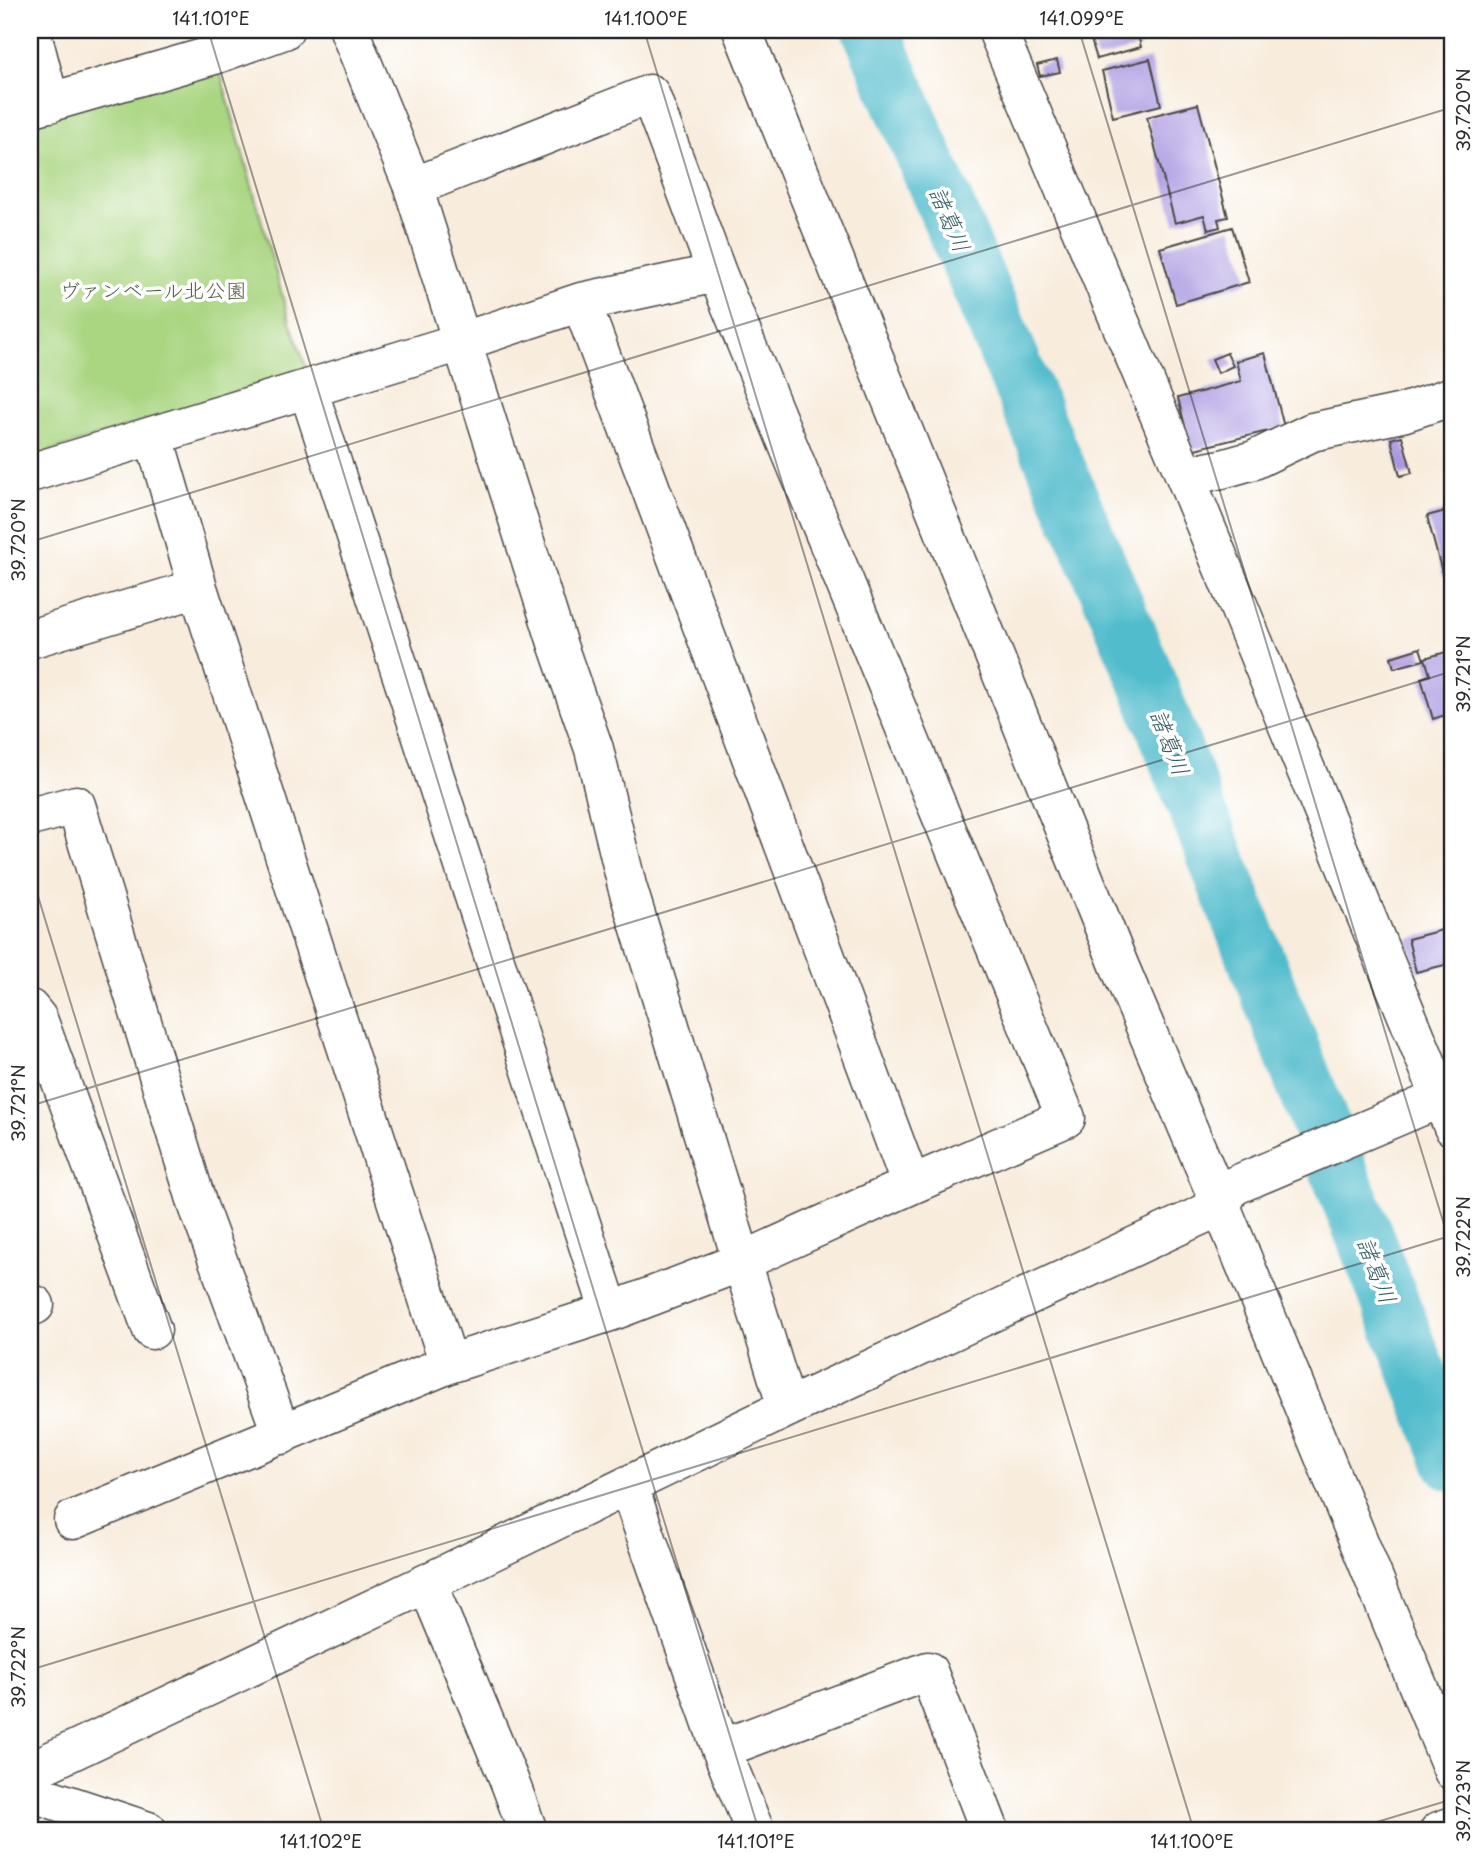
<svg xmlns="http://www.w3.org/2000/svg" width="1483" height="1861" font-family="'Playpen Sans','Klee One',sans-serif">
<style>
.green{fill:#aad682;stroke:#6a8056;stroke-width:2}
.lines{fill:none;stroke-linecap:round;stroke-linejoin:round}
.river{stroke:#51bccc;stroke-width:58}
.building{fill:#aa99e1}
.minor-casing{stroke:#4a4846;stroke-width:41}
.minor{stroke:#fff;stroke-width:38}
.ticks{fill:none;stroke:#2b2b2b;stroke-width:2;stroke-opacity:0.45}
.labels{text-anchor:middle;dominant-baseline:central;stroke-width:7;stroke-linejoin:round;paint-order:stroke}
.park-label{font-size:21px;fill:#515e45;stroke:#fff}
.water-label{font-size:23px;font-style:italic;fill:#385e63;stroke:#fff}
.neatline{fill:none;stroke:#2b2b2b;stroke-width:2.5}
.ticks-label{font-size:18px;text-anchor:middle;fill:#2b2b2b}
</style>
<rect width="100%" height="100%" fill="#fff"/>
<filter id="ink" filterUnits="userSpaceOnUse"><feTurbulence type="fractalNoise" baseFrequency=".0143" numOctaves="2"/><feDisplacementMap in="SourceGraphic" scale="14" xChannelSelector="R" yChannelSelector="G"/><feConvolveMatrix kernelMatrix="1 2 1 2 8 2 1 2 1" color-interpolation-filters="sRGB"/></filter>
<filter id="wash" filterUnits="userSpaceOnUse"><feTurbulence type="fractalNoise" baseFrequency=".00686" numOctaves="4" result="noise"/><feDisplacementMap in="SourceGraphic" scale="28" xChannelSelector="R" yChannelSelector="G"/><feGaussianBlur stdDeviation="1.57" result="paint"/><feColorMatrix in="noise" values="0 0 0 0 0 0 0 0 0 0 0 0 0 0 0 0 0 1.4 0 .05"/><feComposite in="paint" operator="in"/></filter>
<g filter="url(#wash)">
<rect width="100%" height="100%" fill="#f8ecdc"/>
<path class="green" d="M218 64 287 313 307 369 30 458V119Z"/>
<g class="lines">
<path class="river" d="M871 30 1143 671 1453 1462"/>
</g>
<g id="blocks">
<path class="building" d="M1088 30H1137L1141 47 1097 59Z
M1150 59 1161 105 1113 117 1102 71Z
M1057 60 1060 72 1040 76 1037 65Z
M1198 104 1228 217 1218 219 1220 227 1208 230 1204 215 1175 223 1147 117Z
M1232 227 1249 282 1176 304 1160 248Z
M1227 353 1233 366 1218 373 1212 359Z
M1265 353 1284 427 1191 450 1178 398 1241 381 1236 361Z
M1402 436 1412 473 1400 476 1391 439Z
M1453 509V573L1443 576 1427 516Z
M1420 648 1424 660 1394 668 1391 657Z
M1453 650V723L1451 724 1448 714 1433 719 1421 678 1430 675 1425 658Z
M1453 927V963L1416 972 1408 939Z"/>
</g>
</g>
<g filter="url(#ink)">
<use href="#blocks" fill-opacity="0" stroke="#4a4846" stroke-width="2"/>
<g class="lines">
<defs>
<path id="minor" d="M31 30 50 103
M349 30 413 187 558 646 594 749 627 886 787 1408
M742 30 1119 965 1221 1206 1453 1771
M997 30 1185 476 1453 1127
M30 108 214 55 284 30
M581 302 911 1185
M308 389 610 1312
M154 437 198 588 449 1364
M30 473 461 342 581 302 717 273
M1185 476 1222 469 1254 460 1312 432 1402 413 1453 396
M30 639 198 588
M30 817 76 805 198 1206 282 1435
M30 1009 38 1019 152 1330
M30 1307 35 1305
M628 1485 721 1749 755 1831
M73 1520 449 1364 610 1312 741 1262 911 1185 1066 1118 717 273 650 94 413 187
M427 1583 509 1780 528 1831
M721 1749 928 1671 990 1831
M30 1771 427 1583 787 1408 1221 1206 1231 1187 1441 1098 1453 1095
M30 1792 148 1831
M1439 1831 1453 1826"/>
</defs>
<use href="#minor" class="minor-casing"/>
<use href="#minor" class="minor"/>
</g>
</g>
<path class="ticks" d="M208 30 759 1831M644 30 1194 1831M1079 30 1453 1254M30 542 1453 107M30 870 324 1831M30 1106 1453 671M30 1670 1453 1235M1347 1831 1453 1799"/>
<g class="labels">
<g class="park-label">
<text x="153" y="289">ヴァンベール北公園</text>
</g>
<g class="water-label">
<text transform="translate(951 219) rotate(67)">諸葛川</text>
<text transform="translate(1171 742) rotate(69)">諸葛川</text>
<text transform="translate(1378 1270) rotate(69)">諸葛川</text>
</g>
</g>
<rect width="1483" height="1861" fill="none" stroke="#fff" stroke-width="77"/>
<rect x="38" y="38" width="1406" height="1784" class="neatline"/>
<g class="ticks-label">
<text x="211" y="25">141.101°E</text>
<text x="646" y="25">141.100°E</text>
<text x="1082" y="25">141.099°E</text>
<text transform="translate(1464 110) rotate(-90)" y="6">39.720°N</text>
<text transform="translate(19 540) rotate(-90)" y="6">39.720°N</text>
<text transform="translate(1464 674) rotate(-90)" y="6">39.721°N</text>
<text transform="translate(19 1103) rotate(-90)" y="6">39.721°N</text>
<text transform="translate(1464 1237) rotate(-90)" y="6">39.722°N</text>
<text transform="translate(19 1667) rotate(-90)" y="6">39.722°N</text>
<text transform="translate(1464 1801) rotate(-90)" y="6">39.723°N</text>
<text x="321" y="1848">141.102°E</text>
<text x="756" y="1848">141.101°E</text>
<text x="1192" y="1848">141.100°E</text>
</g>
</svg>
